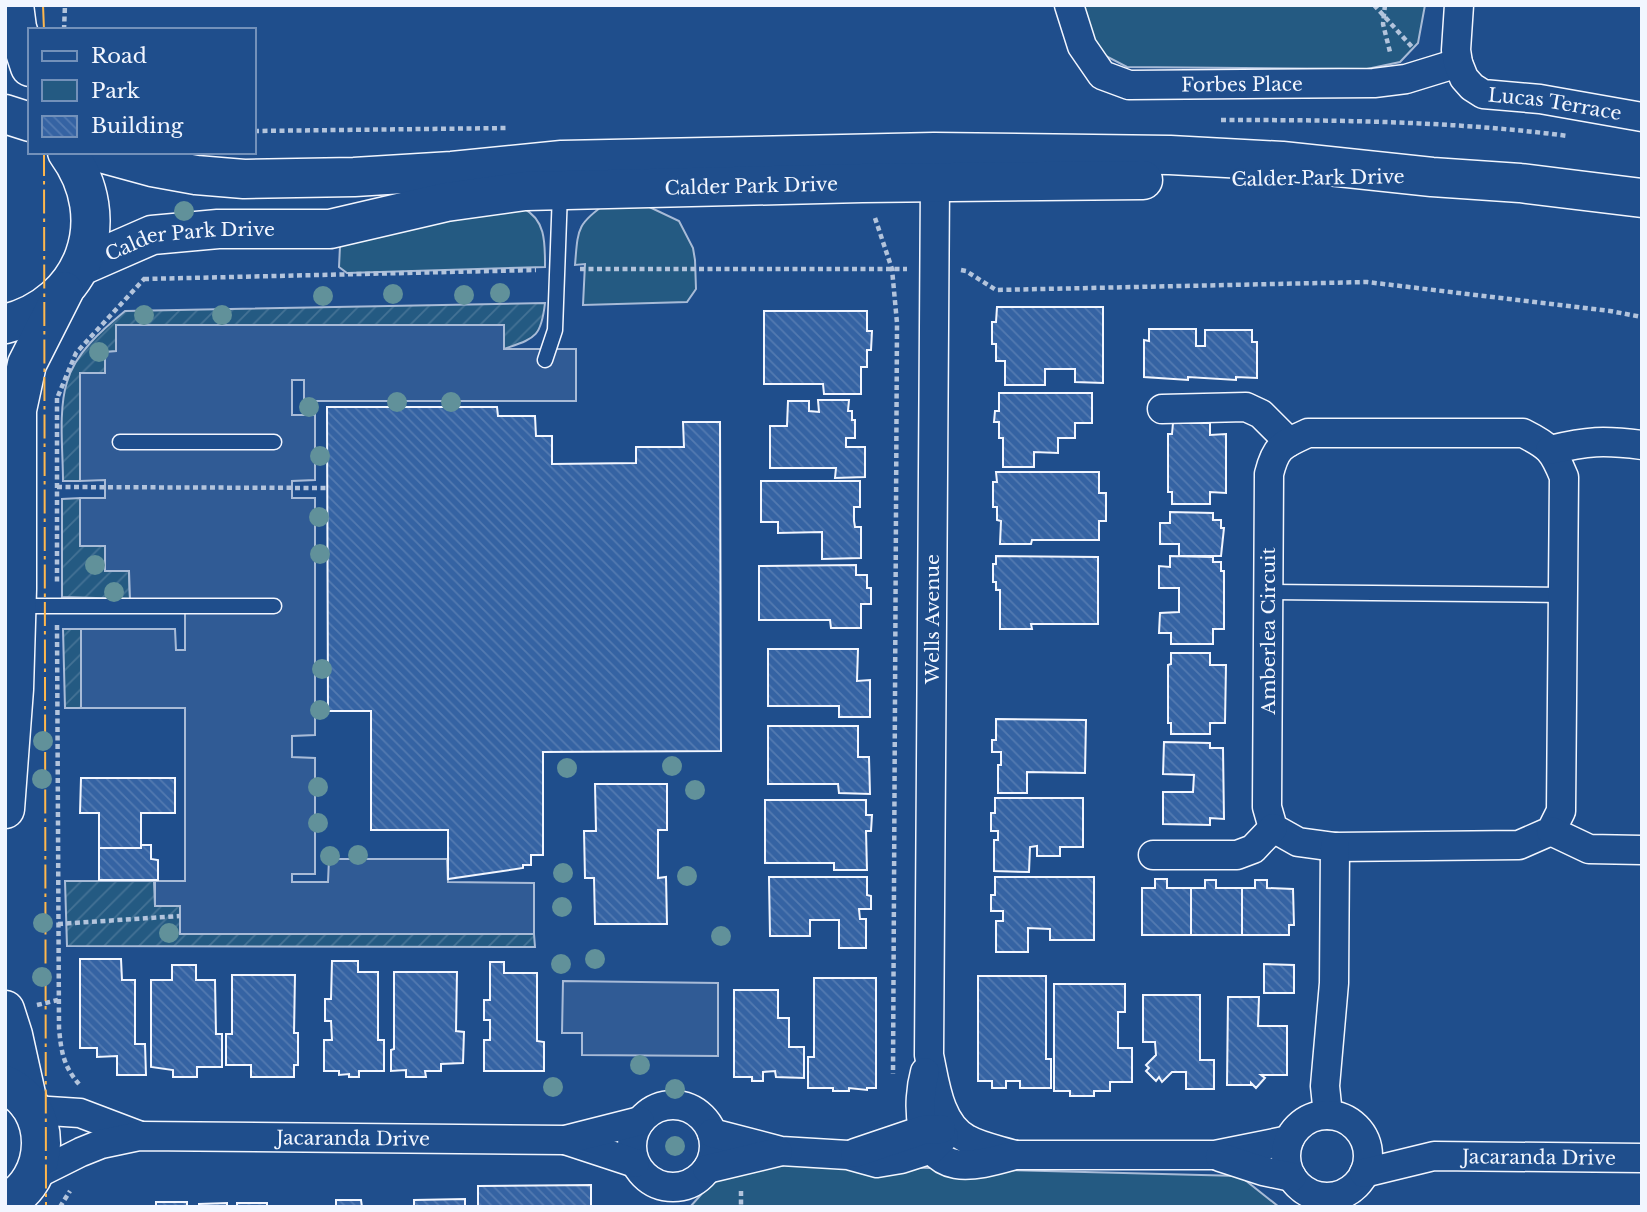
<svg xmlns="http://www.w3.org/2000/svg" width="1647" height="1212" font-family="'Libre Baskerville',serif">
<style>
.green{fill:#245a82;stroke:#a8bbd7;stroke-width:2}
.garden{fill:url(#garden-furrows);stroke:#a8bbd7;stroke-width:2}
.parking{fill:#305b95;stroke:#a8bbd7;stroke-width:2}
.building{fill:url(#building-back-hatch);stroke:#f2f6ff;stroke-width:2}
.lines{fill:none;stroke-linecap:round;stroke-linejoin:round}
.lane-casing{stroke:#f2f6ff;stroke-width:17}
.street-casing{stroke:#f2f6ff;stroke-width:31}
.secondary-casing{stroke:#f2f6ff;stroke-width:41}
.path{stroke:#b3c4dc;stroke-width:4.5;stroke-dasharray:5 3.5;stroke-linecap:butt}
.lane{stroke:#1f4e8c;stroke-width:14}
.street{stroke:#1f4e8c;stroke-width:28}
.secondary{stroke:#1f4e8c;stroke-width:38}
.power{stroke:#ffb74d;stroke-width:2;stroke-dasharray:24 5 3.5 5;stroke-linecap:butt}
.tree{fill:#61919a}
.labels{text-anchor:middle;dominant-baseline:central;stroke-width:5;stroke-linejoin:round;paint-order:stroke}
.street-label{font-size:19px;fill:#f2f6ff;stroke:#1f4e8c}
</style>
<defs>
<pattern id="garden-furrows" width="10" height="10" patternUnits="userSpaceOnUse" patternTransform="scale(1.75)"><rect width="10" height="10" fill="#245a82"/><path d="M-1 1l2-2M0 10L10 0M9 11l2-2" fill="none" stroke="#447295"/></pattern>
<pattern id="building-back-hatch" width="6" height="6" patternUnits="userSpaceOnUse" patternTransform="scale(1.75)"><rect width="6" height="6" fill="#3563a3"/><path d="M-1 5l2 2M0 0l6 6M5-1l2 2" fill="none" stroke="#537ab1"/></pattern>
</defs>
<rect width="100%" height="100%" fill="#1f4e8c"/>
<path class="green" d="M1076 5H1425L1418 43 1400 62 1367 69 1127 67 1100 53Z
M607 203H641L679 221 693 248 695 260 696 289 687 302 583 305 585 264 575 265C578 230 576 224 607 203Z
M523 208C546 220 545 243 545 267L347 273 339 267 340 246 384 232Z
M729 1163 1240 1176 1279 1207H690Z"/>
<path class="garden" d="M545 303C541 338 535 338 504 349L503 325H116V351L105 373 80 374V481H63C63 452 58 410 67 382 75 353 102 330 125 311Z
M80 498V545L105 546 129 571 130 599 62 597V499Z
M63 629H81V708H65Z
M65 881H154L155 906H180L181 934H534L535 947 67 946Z"/>
<path class="parking" d="M116 325H504V349H576V401H304V380H292V415H315V480L292 481V498H315V735L292 736V757L315 758V874H292V882H328L329 859H447L448 882 534 883V934H180V906H155V881H185V708H81V629H175L176 650H185V599H130L129 571H105V546H80V498H105V480L80 481V373H105V352L116 351Z
M563 981 718 983V1056L582 1055V1033H562Z"/>
<path class="building" d="M997 307H1103V383L1075 382V369H1045V385H1005V361H996V344H992V322H996Z
M764 311H867V331H872L871 350H867V367H861V394H824L823 384H764Z
M1149 329H1196V346H1205V330H1252V342H1257V378L1236 377V380L1188 377V380L1144 377V340L1149 341Z
M999 393H1092V423H1075V438H1058V453L1034 452V467H1003V438H999V422H994L995 411H999Z
M818 400H849L848 411H852V420H855V438H846V447H865V477L835 478 836 468H770V426H787L788 401H809V411L819 412Z
M327 407H497L498 416H535L536 436H552V464L636 463V447H684L683 422H720L721 751 543 752V855H531V865H523V868L448 879V830H371V711H328Z
M1173 423H1210V435L1226 434V493L1210 492V504H1172V492H1168V434H1172Z
M996 472H1099V493H1106V521H1099V540H1032L1031 544H1000L1001 521 997 520V507H993V482H997Z
M761 481H860V507H854V521L855 527H861V558L822 559V532L778 533V522H761Z
M1170 512 1213 513V520H1221V528H1224L1221 556H1179V544H1160V523H1170Z
M996 556 1098 557V624H1031L1032 629H1000V590H996V582H993V564H996Z
M1170 556 1213 557V562H1221V571H1224V629H1213V644H1171V633H1159L1160 613 1179 612V588H1159V566L1170 567Z
M856 565V575H867V588H871V604H861V628H831L830 620H759V566Z
M768 649H858L857 681 870 680V717H839V706H768Z
M1171 653H1210V665H1226L1225 723H1210V734H1171V723H1168V665L1171 664Z
M996 719 1086 720 1085 773 1027 772V793H998V765H1001V752H992V740H996Z
M768 726H858V757H869L870 794 839 793 838 784H768Z
M1164 742 1210 743V748H1223L1224 819 1210 818V825L1163 824V792H1193L1194 775 1163 774Z
M81 778H175V813H141V848H99V813H80Z
M595 784H667V830H658V878L666 877 667 924H595L594 878H585L584 831H596Z
M995 798H1083V847H1060V856H1037V846L1030 847 1029 872 994 871V840H998V831H991V813H995Z
M765 800H866V815H872L871 831H866L867 870H834V863H765Z
M141 845H151V859L158 860V880H99V848H141Z
M769 877H867V895L871 896V909H859L860 919H866V948H839V920H810V936H770Z
M995 877H1094V940H1050V929L1028 928V952H996V921H1003V911H991V895H995Z
M1155 879H1167V888H1191V935H1142V888H1155Z
M1205 880H1216V888H1242V935H1191V888H1205Z
M1255 880H1267V888L1293 889 1294 925H1289V935H1242V888H1255Z
M80 959H121L122 980H135V1044H145L146 1075H117V1056L97 1057V1048H80Z
M332 961H358V972H378V1040H384V1071H359V1077H349V1074L339 1075V1071H324V1040H332L331 1021H325V999H331Z
M490 962H504V973H537V1041L544 1042V1071H484V1040H490V1020H484V1000H490Z
M1264 964 1294 965V993H1264Z
M172 965H196V980H215L216 1034H222V1067H197V1077H173V1070L151 1067V980H172Z
M394 972H457L456 1031 464 1032 463 1063 441 1064V1071H425L426 1077H406V1070L391 1071V1050L394 1049Z
M232 975H295L294 1033H298V1065H294V1077H251V1065H226V1034H232Z
M978 976H1046V1059H1051V1088H1020V1081H1006V1088H992V1081H978Z
M814 978H876V1088H867V1090L849 1088V1091H833V1088H808V1057H814Z
M1054 984H1125V1012H1118V1048H1132V1082H1110V1091H1094V1096H1070V1091H1054Z
M734 990H778V1018H789V1047H804V1078L776 1077 775 1071 763 1072V1081H752V1077H734Z
M1143 995H1200V1060H1214V1089H1186V1072H1172L1162 1082 1159 1077 1156 1081 1146 1071 1149 1068 1146 1065 1156 1055 1155 1042H1143Z
M1228 997H1259L1258 1026H1287V1075H1261L1265 1078 1256 1088 1251 1083V1085H1227Z
M591 1185V1207H478V1186Z
M465 1199V1207H414V1200Z
M336 1200H361L362 1207H336Z
M156 1202H187V1207H156Z
M227 1203V1207H199V1204Z
M237 1203H267V1206L298 1207H237Z"/>
<g class="lines">
<defs>
<path id="lane" d="M545 360 555 330 560 192
M120 442H274
M1268 592 1563 595
M17 606H274"/>
<g id="street">
<path id="s1" d="M1069 5 1082 46 1102 75 1129 85 1374 83 1406 79 1458 63"/>
<path id="s2" d="M1459 5 1456 50 1458 63 1464 78 1472 87 1483 94 1540 99 1642 117"/>
<path d="M935 182 929 1055C935 1083 939 1124 967 1139 981 1147 999 1150 1015 1155"/>
<path d="M1162 409 1246 407 1261 414 1289 442"/>
<path d="M1308 433H1523C1549 446 1553 450 1564 477L1561 811 1551 831 1519 845 1335 847 1298 842 1273 828 1267 807 1269 474C1276 446 1282 445 1308 433Z"/>
<path d="M1550 450C1588 441 1603 440 1642 445"/>
<path d="M1551 831 1589 849 1642 850"/>
<path d="M1153 855H1237L1253 849 1273 828"/>
<path d="M925 1072C917 1101 916 1157 956 1164 974 1167 997 1160 1015 1155H1215L1289 1140"/>
<circle cx="673" cy="1146" r="41"/>
<path d="M33 1110 80 1113 138 1135"/>
<path d="M1328 1115 1325 1086 1334 983 1335 847"/>
<circle cx="1327" cy="1156" r="41"/>
<path d="M712 1133 781 1151 848 1155 877 1163 901 1159 932 1149 944 1137"/>
<path d="M565 1140 635 1163"/>
<path d="M855 1153 923 1130 941 1129"/>
<path d="M1220 1157 1263 1171 1292 1177"/>
<path d="M707 1169 778 1152"/>
<path id="s3" d="M1364 1173 1434 1156 1642 1158"/>
<path id="s4" d="M35 1175 81 1152 101 1144 139 1136 565 1140 640 1121"/>
</g>
<g id="secondary">
<path d="M14 5 17 28 30 67"/>
<path d="M5 114 30 122"/>
<path d="M97 152 152 167 196 175 244 179 354 177 452 171 562 160 934 152 1170 155 1282 161 1432 177 1520 183 1642 198"/>
<path id="s5" d="M81 266 152 235 218 229H330L446 202 525 191 862 183 1143 180"/>
<path d="M5 324C85 304 116 219 67 152"/>
<path d="M5 809 14 689 17 589V410L27 364 64 291"/>
<path d="M5 1010 13 1035 28 1103"/>
<path d="M5 1085C54 1107 52 1180 5 1203"/>
</g>
</defs>
<use href="#lane" class="lane-casing"/>
<use href="#street" class="street-casing"/>
<use href="#secondary" class="secondary-casing"/>
<path class="path" d="M1374 5 1413 48
M1385 5 1383 24 1390 52
M64 30 65 5
M1221 120C1337 120 1453 121 1568 136
M254 131 508 128
M875 218 892 269 897 323 893 1074
M580 269H907
M961 270 966 271 996 290 1367 282 1610 311 1642 317
M144 279 536 270
M58 396 76 353 145 278
M57 398V585
M57 487 327 488
M57 625 59 1028C61 1050 63 1066 79 1084
M58 924 180 916
M37 1005 58 1000
M741 1191V1207
M60 1207 70 1191"/>
<use href="#lane" class="lane"/>
<use href="#street" class="street"/>
<use href="#secondary" class="secondary"/>
<path class="power" d="M43 5 44 30
M44 152 46 1207"/>
</g>
<g class="tree">
<circle cx="184" cy="211" r="10"/>
<circle cx="500" cy="293" r="10"/>
<circle cx="393" cy="294" r="10"/>
<circle cx="464" cy="295" r="10"/>
<circle cx="323" cy="296" r="10"/>
<circle cx="144" cy="315" r="10"/>
<circle cx="222" cy="315" r="10"/>
<circle cx="99" cy="352" r="10"/>
<circle cx="397" cy="402" r="10"/>
<circle cx="451" cy="402" r="10"/>
<circle cx="309" cy="407" r="10"/>
<circle cx="320" cy="456" r="10"/>
<circle cx="319" cy="517" r="10"/>
<circle cx="320" cy="554" r="10"/>
<circle cx="95" cy="565" r="10"/>
<circle cx="114" cy="592" r="10"/>
<circle cx="322" cy="669" r="10"/>
<circle cx="320" cy="710" r="10"/>
<circle cx="43" cy="741" r="10"/>
<circle cx="672" cy="766" r="10"/>
<circle cx="567" cy="768" r="10"/>
<circle cx="42" cy="779" r="10"/>
<circle cx="318" cy="787" r="10"/>
<circle cx="695" cy="790" r="10"/>
<circle cx="318" cy="823" r="10"/>
<circle cx="358" cy="855" r="10"/>
<circle cx="330" cy="856" r="10"/>
<circle cx="563" cy="873" r="10"/>
<circle cx="687" cy="876" r="10"/>
<circle cx="562" cy="907" r="10"/>
<circle cx="43" cy="923" r="10"/>
<circle cx="169" cy="933" r="10"/>
<circle cx="721" cy="936" r="10"/>
<circle cx="595" cy="959" r="10"/>
<circle cx="561" cy="964" r="10"/>
<circle cx="42" cy="977" r="10"/>
<circle cx="640" cy="1065" r="10"/>
<circle cx="553" cy="1087" r="10"/>
<circle cx="675" cy="1089" r="10"/>
<circle cx="675" cy="1146" r="10"/>
</g>
<g class="labels">
<g class="street-label">
<text stroke="none"><textPath href="#s1" startOffset="220">Forbes Place</textPath></text>
<text stroke="none"><textPath href="#s2" startOffset="172">Lucas Terrace</textPath></text>
<text transform="translate(1318 178) rotate(-1)">Calder Park Drive</text>
<text stroke="none"><textPath href="#s5" startOffset="681">Calder Park Drive</textPath></text>
<text stroke="none"><textPath href="#s5" startOffset="114">Calder Park Drive</textPath></text>
<text transform="translate(932 619) rotate(-90)">Wells Avenue</text>
<text transform="translate(1268 631) rotate(-90)">Amberlea Circuit</text>
<text stroke="none"><textPath href="#s4" startOffset="326">Jacaranda Drive</textPath></text>
<text stroke="none"><textPath href="#s3" startOffset="177">Jacaranda Drive</textPath></text>
</g>
</g>
<rect width="1647" height="1212" fill="none" stroke="#f2f6ff" stroke-width="14"/>
<rect x="28" y="28" width="228" height="126" fill="#1f4e8c" stroke="#7391ba" stroke-width="2"/>
<rect x="42" y="51" width="35" height="10" fill="#1f4e8c" stroke="#7391ba" stroke-width="2"/>
<text x="91" y="63" font-size="21" fill="#f2f6ff">Road</text>
<rect x="42" y="80" width="35" height="21" fill="#245a82" stroke="#7391ba" stroke-width="2"/>
<text x="91" y="98" font-size="21" fill="#f2f6ff">Park</text>
<rect x="42" y="116" width="35" height="21" fill="url(#building-back-hatch)" stroke="#7391ba" stroke-width="2"/>
<text x="91" y="133" font-size="21" fill="#f2f6ff">Building</text>
</svg>
